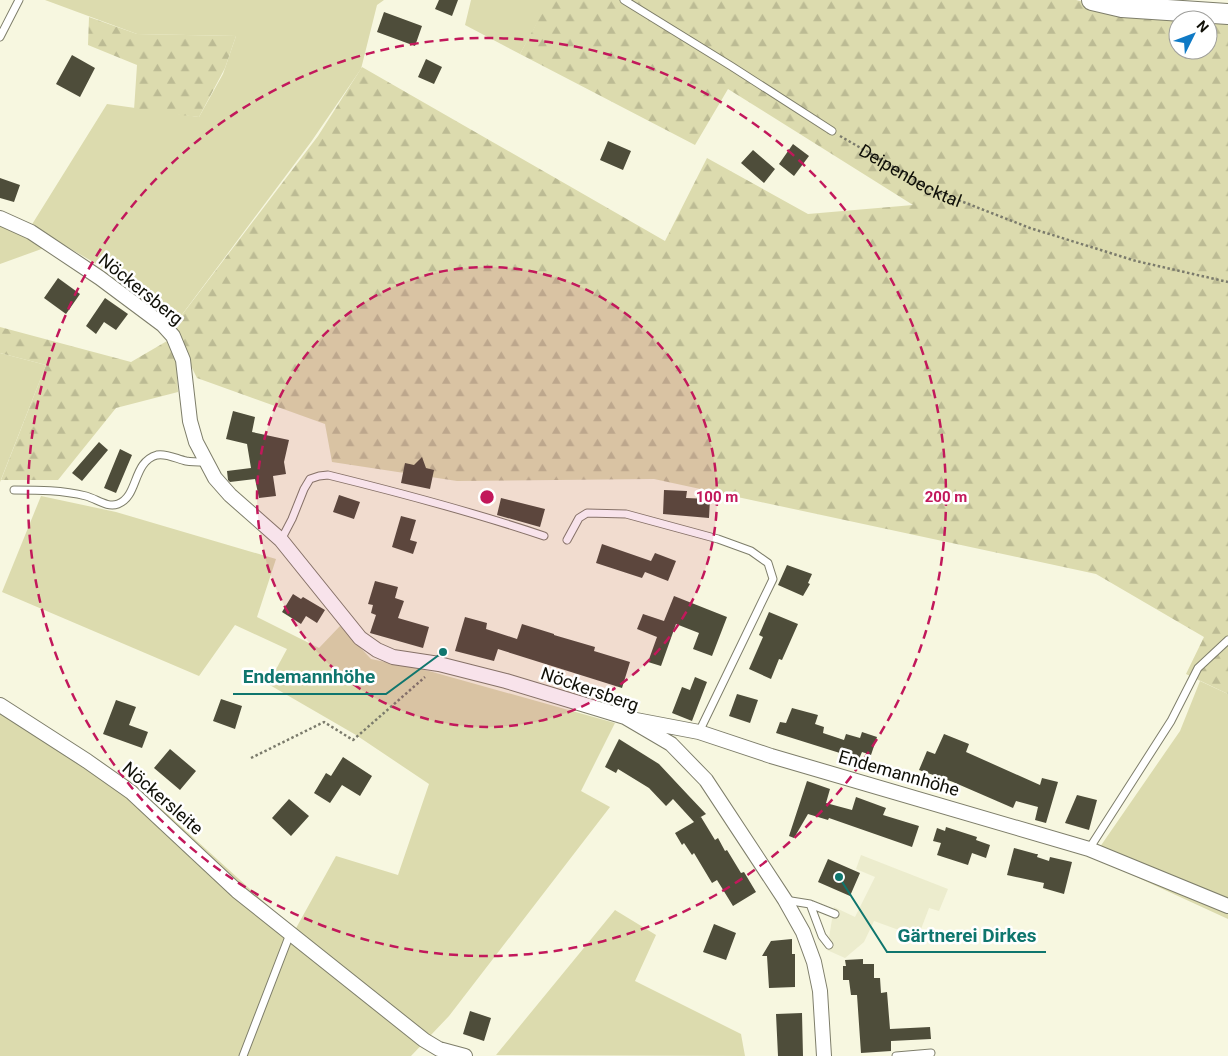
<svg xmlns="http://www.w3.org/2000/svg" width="1228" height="1056" font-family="Roboto,sans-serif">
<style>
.built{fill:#ececcd}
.green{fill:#dcdbae}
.forest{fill:url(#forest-firs);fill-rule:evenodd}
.building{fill:#4e4d3a}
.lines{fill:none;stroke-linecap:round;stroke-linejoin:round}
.lane-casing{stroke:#7e7e6a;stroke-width:9}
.street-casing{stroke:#7e7e6a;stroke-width:16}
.secondary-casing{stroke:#7e7e6a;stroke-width:22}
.path{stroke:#7b7b6c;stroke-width:2.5;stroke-dasharray:2.5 2.5;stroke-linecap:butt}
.lane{stroke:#fff;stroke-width:7}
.street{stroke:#fff;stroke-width:14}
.secondary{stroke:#fff;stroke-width:20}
.ring{fill:none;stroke:#c2185b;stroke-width:2.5;stroke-dasharray:9 6}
.labels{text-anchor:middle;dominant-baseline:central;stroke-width:5;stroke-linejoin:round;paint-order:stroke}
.street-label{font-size:18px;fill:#101008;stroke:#fff}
.centre{fill:#c2185b;stroke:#fff;stroke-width:2.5}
.ring-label{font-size:15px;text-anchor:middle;font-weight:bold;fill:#c2185b;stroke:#fff;stroke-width:5;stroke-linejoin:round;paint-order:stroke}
.leader{fill:none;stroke:#0f766e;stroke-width:2}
.callout-dot{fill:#0f766e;stroke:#fff;stroke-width:2}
.callout-label{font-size:19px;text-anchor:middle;font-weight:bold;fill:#0f766e;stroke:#fff;stroke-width:5;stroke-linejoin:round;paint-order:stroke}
</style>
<defs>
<pattern id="forest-firs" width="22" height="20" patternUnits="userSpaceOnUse" patternTransform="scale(1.25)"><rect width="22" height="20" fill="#dcdbae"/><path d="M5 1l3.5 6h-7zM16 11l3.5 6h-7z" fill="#bcbb94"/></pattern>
</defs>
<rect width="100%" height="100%" fill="#f7f7e0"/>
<path class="built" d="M861 855 948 889 939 911 929 908 918 937 874 921 864 942 845 958 827 950 834 907 855 917 875 877 856 869Z"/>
<path class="green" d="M45 0H384L377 5 361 69 311 142 172 328 107 270 31 226 107 104 199 117 223 74 236 36 137 34Z
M471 0H550L520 54 465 25Z
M0 226 28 234 47 247 0 264Z
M0 353 46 365 0 482Z
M41 496 116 512 276 559 257 617 319 648 340 626 371 659 429 671 615 723 581 791 610 807 449 1016 411 1056H0V710L164 811 295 930 336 856 398 875 429 784 356 735 268 684 287 649 235 625 199 676 2 592Z
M1200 681 1228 694V919L1093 857 1180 731Z
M615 910 656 935 635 981 741 1034 745 1056 496 1055Z"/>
<path class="forest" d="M549 0H1076L1125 12 1228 19V694L1186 674 1204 637 1096 574 654 479 457 481 332 462 325 424 197 378 172 328 318 136 362 67 665 241 707 158 808 214 913 205 728 89 695 145 520 54ZM1178 20H1208V50H1178Z
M89 17 137 34 236 36 225 68 199 117 134 110 137 65 88 45Z
M0 327 131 362 167 341 176 362 178 392 116 408 58 480H1L46 365 0 353Z"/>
<path class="building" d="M439 0H458L452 16 435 9Z
M384 12 422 26 415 46 377 32Z
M72 55 95 68 80 97 56 84Z
M426 59 442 67 434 84 418 77Z
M608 141 631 151 623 170 600 160Z
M793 144 809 156 794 176 779 164Z
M753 150 775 169 764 183 741 163Z
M0 178 20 185 14 202 0 198Z
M58 278 80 294 66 314 44 298Z
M105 298 128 314 116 330 104 322 96 334 86 326Z
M233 411 255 417 252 432 289 440 284 462 286 474 273 476 276 496 259 498 255 479 230 482 228 480 227 471 251 468 247 444 226 439Z
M99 442 108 450 82 481 72 473Z
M120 449 132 455 116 493 104 488Z
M422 457 426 468 434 470 430 489 401 483 405 463 414 465Z
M664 490 687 491 686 498 710 499 709 518 663 514Z
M339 495 360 502 354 519 333 512Z
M501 498 545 509 540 527 497 515Z
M401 516 416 520 410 540 417 542 413 554 392 547Z
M602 544 651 561 655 553 676 561 668 581 645 572 642 578 596 563Z
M787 565 812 574 808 583 810 584 803 596 778 585Z
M375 581 398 587 395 598 404 601 398 618 429 627 423 648 370 633 376 615 371 613 373 605 368 604Z
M293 594 301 599 303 597 325 610 317 623 306 616 301 624 282 612Z
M674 596 727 617 712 656 693 649 699 633 676 624 661 666 648 662 657 637 637 629 643 614 664 621Z
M769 612 798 624 782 660 779 659 771 679 749 669 763 637 759 635Z
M465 617 487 623 486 629 517 639 522 624 554 634V635L595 647 594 651 630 662 622 688 498 649 494 661 455 651Z
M695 677 707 682 692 721 672 713 682 687 690 690Z
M737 694 758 700 750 723 729 716Z
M221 699 242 706 235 729 213 721Z
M116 700 136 707 129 725 148 732 142 748 103 734Z
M792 708 818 715 815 724 824 727 823 733 844 740 846 734 860 738 862 732 877 737 871 755 862 752 859 759 776 733 780 722 786 723Z
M944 734 969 744 966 752 1040 785 1042 778 1058 782 1046 823 1035 820 1038 807 1016 801 1013 808 953 782 919 770 927 751 935 754Z
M619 739 659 764 688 795 706 814 699 818 701 817 715 840 718 838 725 851 727 850 741 873 744 872 756 892 733 906 717 880 712 883 694 853 692 855 684 843 682 845 675 833 694 822 673 799 666 806 649 788 618 769 616 773 605 767Z
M170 749 196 771 180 790 154 768Z
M343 757 372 776 360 796 342 785 330 803 314 793 326 773 331 776Z
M807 781 830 789 826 803 852 810 856 797 886 808 883 815 919 826 912 847 829 818 828 820 808 814 794 838 789 836Z
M1077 795 1097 800 1089 830 1065 823Z
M289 799 309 816 291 836 272 818Z
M946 827 977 837 976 840 990 845 986 858 972 853 968 865 937 855 941 843 933 841 937 828 945 831Z
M1014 848 1036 854H1038L1037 857 1049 861 1050 857 1072 862 1064 894 1043 888 1044 883 1007 875Z
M828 859 860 873 850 896 818 882Z
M714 924 736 933 726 960 703 952Z
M792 939V954H795V987L769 988 767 956H762L771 941Z
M863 959V964H874V978H880L881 993 887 992 890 1029 930 1027 931 1039 891 1041V1051L861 1053 857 995H851L849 980H843V966H846L845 960Z
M470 1011 491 1018 484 1041 463 1034Z
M802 1013 803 1056H778L776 1014Z"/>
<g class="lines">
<defs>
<path id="lane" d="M624 0 731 66 832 131
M0 37 19 0
M14 490C39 490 62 490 86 496 97 499 107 508 118 504 139 496 132 462 157 455 166 453 177 459 186 461 192 462 199 462 205 462
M281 540 292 519 304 489 310 479 319 476 328 475C401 493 473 512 544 536
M567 540 579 518 587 513 626 514 718 539 751 551 768 563 773 579 699 732
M1089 849 1171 721 1198 668 1228 640
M785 900 810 904 835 914
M810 904 822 936 829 945
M243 1056 290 934
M896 1056 931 1053"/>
<path id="street" d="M0 218 31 232 100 278 163 325 173 336 183 360 190 421 196 442 215 478 230 495 281 540 360 638 377 650 393 657 439 664 506 681 625 717 671 744 706 780 785 900 803 932 814 962 820 991 824 1056
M0 705 87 761 131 792 237 891 424 1040 439 1049 465 1056
M636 720 699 732 771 756 1089 849 1228 906"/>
<path id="secondary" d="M1092 0 1122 7 1228 14"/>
</defs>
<use href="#lane" class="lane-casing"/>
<use href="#street" class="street-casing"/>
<use href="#secondary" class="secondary-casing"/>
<g class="path">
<path id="s1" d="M840 136 935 191 1030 228 1136 261 1228 282"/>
<path d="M251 758 324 722 353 740 425 677"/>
</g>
<use href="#lane" class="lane"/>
<use href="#street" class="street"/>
<use href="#secondary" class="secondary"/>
</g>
<circle cx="487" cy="497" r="230" fill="#c2185b" fill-opacity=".12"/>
<g class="ring">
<circle cx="487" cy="497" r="230"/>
<circle cx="487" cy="497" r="459"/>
</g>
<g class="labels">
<g class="street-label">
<text stroke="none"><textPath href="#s1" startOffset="81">Deipenbecktal</textPath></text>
<text transform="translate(141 289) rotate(39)">Nöckersberg</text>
<text transform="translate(590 689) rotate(19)">Nöckersberg</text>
<text transform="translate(899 773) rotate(16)">Endemannhöhe</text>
<text transform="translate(163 798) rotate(41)">Nöckersleite</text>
</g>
</g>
<circle cx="487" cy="497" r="8" class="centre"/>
<g class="ring-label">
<text x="717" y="502">100 m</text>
<text x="946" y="502">200 m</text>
</g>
<path class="leader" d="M443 652L386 694H233M839 877L887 952H1046"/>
<g class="callout-dot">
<circle cx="443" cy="652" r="5"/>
<circle cx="839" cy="877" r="5"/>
</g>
<g class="callout-label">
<text x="309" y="683">Endemannhöhe</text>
<text x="967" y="942">Gärtnerei Dirkes</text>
</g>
<g transform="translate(1193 35) rotate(48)"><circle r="24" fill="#ffffff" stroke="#9f9f9c"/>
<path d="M0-4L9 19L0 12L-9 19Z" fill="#0f7ac5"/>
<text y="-8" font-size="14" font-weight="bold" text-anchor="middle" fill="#101008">N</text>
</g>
</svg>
